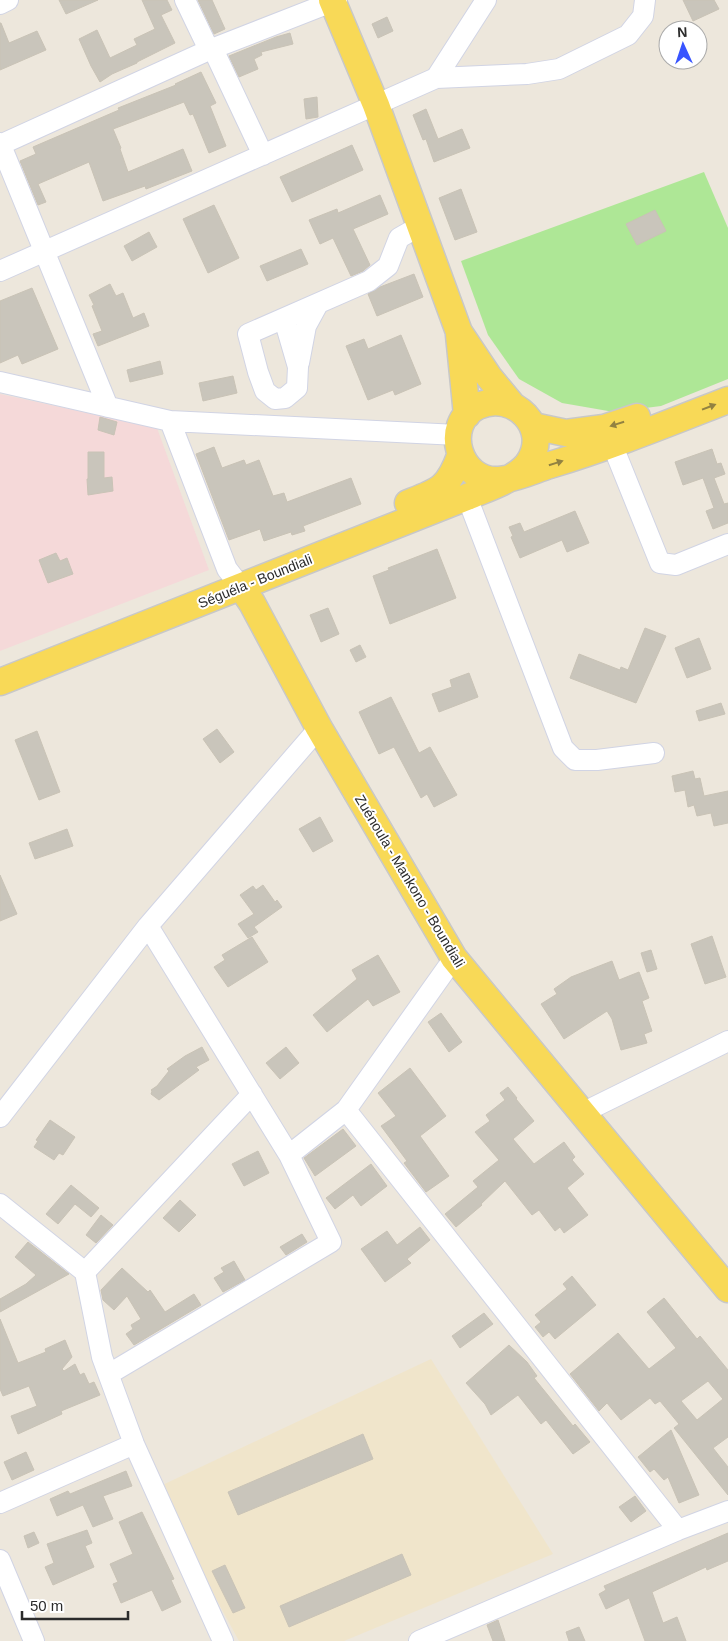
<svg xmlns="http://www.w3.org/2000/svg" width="728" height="1641" font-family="Arial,sans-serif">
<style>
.education{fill:#f0e5cb}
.medical{fill:#f5d9d9}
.green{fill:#aee796}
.building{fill:#c9c5bb;stroke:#c9c3b6;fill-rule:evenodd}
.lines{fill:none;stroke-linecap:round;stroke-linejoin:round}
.minor-casing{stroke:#d1d4e4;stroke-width:22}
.major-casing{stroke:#c8c8c8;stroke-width:29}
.minor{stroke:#fff;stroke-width:20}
.major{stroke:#f8d957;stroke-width:26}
.oneway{fill:#928241}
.labels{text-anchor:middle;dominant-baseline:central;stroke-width:4;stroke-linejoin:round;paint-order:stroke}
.street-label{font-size:14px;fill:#2b2b2b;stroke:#fff}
</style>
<rect width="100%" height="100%" fill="#ede7dc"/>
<path class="education" d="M431 1359 553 1554 344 1641H239L156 1488Z"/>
<path class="medical" d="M0 394 157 428 209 570 0 651Z"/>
<path class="green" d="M704 172 728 228V379L661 406 614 412 562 403 519 379 488 335 461 261Z"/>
<path class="building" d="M59 0H98L66 14Z
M142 0H167L172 10 161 15 175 43 137 62V63L112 74 100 82 91 66 79 39 97 30 110 58 137 45 134 39 155 29Z
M198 0H212L225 29 214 34Z
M683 0H714L719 9 693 21Z
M387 17 393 31 378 38 372 24Z
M0 23H1L9 43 37 31 46 50 0 70Z
M290 33 293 44 261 52 262 55 254 59 258 69 239 77 229 56 276 37Z
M201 72 216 103 210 106 226 146 209 153 193 114 190 115 184 102 113 129 121 148 120 149 128 172 183 149 192 171 146 189 145 186 103 201 89 162 38 184 46 202 38 205 20 161 36 154 33 147 119 110 118 108 176 85 175 84Z
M317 97 318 117 306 119 304 99Z
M426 109 438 139 462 129 470 148 434 162 426 139 423 140 413 115Z
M352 145 363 170 292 202 280 177Z
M461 189 477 232 455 240 439 198Z
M380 195 388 214 353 229 370 265 363 271 351 276 333 238 320 244 309 220 337 209 338 213Z
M214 205 239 258 208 273 183 219Z
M655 210 666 231 637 245 626 224Z
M149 232 157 247 132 261 124 246Z
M301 249 308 264 267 281 260 266Z
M414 274 423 297 377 316 368 294 380 287Z
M110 284 116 296 123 293 133 318 144 313 149 326 98 346 93 334 102 331 92 306 94 305 89 295Z
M32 288 58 349 22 364 18 355 0 363V301Z
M401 335 421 384 395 395 393 390 368 400 346 346 364 339 368 349Z
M160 361 163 374 130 382 127 370Z
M233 376 237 393 203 401 199 383Z
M100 417 117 422 114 435 98 430Z
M214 447 222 468 244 460 246 465 259 460 273 496 284 493 287 502 351 478 361 504 303 526 305 531 292 535 291 532 264 541 260 529 229 540 196 454Z
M712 449 717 464 721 463 725 474 714 478 724 504 728 503V523L713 529 706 511 714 508 703 478 683 485 675 462Z
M88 452H104V478L112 477 113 491 88 495 87 479H88Z
M575 511 589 543 567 552 562 540 520 558 511 537 513 536 509 527 520 523 524 532Z
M437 549 456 598 390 624 373 576 389 570 388 568Z
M56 553 60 561 67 558 73 574 48 583 39 560Z
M328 608 339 634 321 642 310 615Z
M645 628 666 636 636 703 570 678 579 654 620 670 621 667 628 670Z
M699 638 711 669 687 678 675 648Z
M360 645 366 657 356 662 350 650Z
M469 673 478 697 439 712 432 694 452 687 450 680Z
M391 697 419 753 430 747 457 795 434 807 427 794 421 798 394 747 379 754 359 712Z
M721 703 725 714 699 721 696 711Z
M217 729 234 752 220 763 203 739Z
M37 731 60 792 39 800 15 740Z
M693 771 695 779 700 778 704 796 728 791V823L714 826 711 813 697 816 694 805 688 807 685 790 675 792 672 776Z
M320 817 333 841 313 852 299 829Z
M67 829 73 846 35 859 29 843Z
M0 875 17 914 0 921Z
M263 885 275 902 277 900 282 907 254 927 258 932 248 938 238 924 254 914 240 895 253 886 256 890Z
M712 936 726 977 705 984 691 944Z
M252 937 268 962 228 987 214 967 225 960 222 955Z
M651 950 657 969 647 972 641 953Z
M378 955 400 992 373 1006 368 999 327 1032 313 1015 357 979 352 970Z
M612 961 619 980 639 972 649 998 642 1001 652 1031 644 1034 647 1043 621 1050 612 1019 607 1011 564 1039 541 1004 557 994 554 989 571 977Z
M441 1013 462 1042 449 1052 428 1022Z
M202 1047 209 1060 196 1067 199 1070 159 1100 151 1094 152 1091 151 1090 157 1086 169 1071 167 1069 185 1056Z
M286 1047 299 1063 280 1079 266 1063Z
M410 1068 446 1116 420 1136 449 1176 426 1192 404 1163 407 1161 381 1126 396 1116 378 1093Z
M508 1087 517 1098 516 1099 534 1121 513 1139 534 1164 564 1142 575 1157 572 1160 584 1174 567 1188 588 1215 564 1233 560 1227 555 1231 539 1210 532 1215 505 1181 481 1204 482 1205 456 1227 445 1214 478 1187 473 1181 499 1160 475 1132 490 1121 486 1115 505 1100 500 1093Z
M50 1120 75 1137 63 1155 59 1153 54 1160 34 1147 38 1141 36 1140Z
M343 1129 356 1146 315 1176 304 1158Z
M258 1151 269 1173 244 1186 232 1164Z
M371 1164 387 1186 361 1206 353 1195 335 1209 326 1198Z
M71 1185 99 1208 91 1217 75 1204 58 1224 46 1214Z
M180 1200 196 1215 179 1232 163 1218Z
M101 1215 113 1225 96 1243 86 1235Z
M420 1227 430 1240 407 1259 411 1263 385 1282 361 1249 387 1231 397 1245Z
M302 1234 307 1242 286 1255 280 1247Z
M28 1242 69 1274 0 1312V1299L26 1284 36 1275 15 1257Z
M234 1261 245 1280 223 1292 214 1278 224 1272 221 1268Z
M122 1268 148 1292 150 1290 165 1312 194 1294 201 1305 134 1345 126 1334 133 1329 131 1325 141 1319 127 1296 114 1310 103 1300 101 1290Z
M572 1276 596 1305 555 1339 549 1332 543 1337 535 1327 541 1322 535 1315 567 1289 563 1284Z
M664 1298 697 1339 700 1336 728 1370V1437L713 1448 728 1467V1495L674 1428 679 1424 660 1401 655 1404 650 1398 621 1420 607 1403 599 1411 570 1374 618 1333 649 1369 676 1348 647 1312ZM708 1381 723 1399 697 1420 681 1401Z
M484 1313 493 1324 460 1348 452 1336Z
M0 1319 18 1363 46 1352 45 1349 65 1340 72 1357 62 1369 64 1371 75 1364 80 1375 84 1373 89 1384 94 1382 100 1395 61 1411 62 1414 18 1434 11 1416 37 1406 29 1386 3 1396 0 1389Z
M509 1345 527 1362 537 1376 534 1378 573 1426 575 1424 590 1442 573 1454 546 1420 541 1424 518 1395 491 1415 485 1404 466 1383Z
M671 1430 699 1495 679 1503 668 1477 664 1480 654 1469 650 1472 638 1457Z
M363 1434 373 1459 238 1515 228 1492Z
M26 1452 34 1470 12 1480 4 1462Z
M126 1471 132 1486 103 1496 113 1519 93 1527 83 1505 57 1516 50 1499 68 1491 70 1494Z
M635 1496 646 1511 631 1522 619 1507Z
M142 1512 174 1579 171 1580 181 1602 162 1611 152 1590 121 1603 113 1584 118 1582 110 1564 133 1554 119 1522Z
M87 1530 92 1543 85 1546 94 1567 53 1585 45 1567 54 1563 47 1544Z
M34 1532 39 1543 28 1548 24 1536Z
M728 1533V1561L707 1570 706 1567 652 1592 663 1623 677 1617 686 1641H645L629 1598 606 1609 599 1594 606 1590 604 1586Z
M402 1554 411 1575 289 1627 280 1606Z
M225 1565 245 1608 233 1613 212 1571Z
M498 1620 505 1641H493L487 1625Z
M579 1627 585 1641H569L566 1632Z"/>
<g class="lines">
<defs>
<path id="minor" d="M185 0 209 50
M0 4 8 0
M213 49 263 155
M436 78 486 0
M0 143 108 407
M0 145 209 50 337 0
M0 271 436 78 527 74 559 69 628 35 643 16 645 0
M284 319 298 367 297 388 285 398 275 399 265 391 258 372 248 334 369 281 388 266 399 238 420 226
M299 363 306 326 318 304
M0 382 170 421 458 435
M170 421 227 569 241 587
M612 444 660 563 676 565 728 544
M467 497 563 748 575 760H597L654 753
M454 958 346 1110 678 1530
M582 1113 728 1041
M0 1117 148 926 319 728
M289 1155 346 1110
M0 1204 85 1272 102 1357 134 1444 223 1641
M85 1272 252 1094
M109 1374 331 1242 289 1155 148 926
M0 1503 134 1444
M0 1560 34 1641
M419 1641 678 1530 728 1511"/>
<path id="major" d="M332 0 376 105 459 332 489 377 513 406
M459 335 467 415
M533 426 566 433 604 428 637 417
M408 503C439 491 448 489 460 456
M241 587 252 603 319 728 454 958 728 1289
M0 682 467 497C485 489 518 479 529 462 551 428 514 390 478 406 441 424 459 483 499 480 516 479 534 470 550 465 610 447 669 423 728 400"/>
</defs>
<use href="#minor" class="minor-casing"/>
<use href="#major" class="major-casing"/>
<use href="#minor" class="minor"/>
<use href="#major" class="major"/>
</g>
<defs><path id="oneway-solid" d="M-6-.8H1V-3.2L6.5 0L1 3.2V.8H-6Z" transform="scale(1.25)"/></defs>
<g class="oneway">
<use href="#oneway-solid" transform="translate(709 407) rotate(-21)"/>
<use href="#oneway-solid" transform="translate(617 424) rotate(162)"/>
<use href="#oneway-solid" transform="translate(556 463) rotate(-18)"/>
</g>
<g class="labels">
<g class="street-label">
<text transform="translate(255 581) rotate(-22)">Séguéla - Boundiali</text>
<text transform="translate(410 881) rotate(59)">Zuénoula - Mankono - Boundiali</text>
</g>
</g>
<g transform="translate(683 45) rotate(357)"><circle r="24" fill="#ffffff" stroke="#aaaaaa"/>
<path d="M0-4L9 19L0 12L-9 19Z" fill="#3854ff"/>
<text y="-8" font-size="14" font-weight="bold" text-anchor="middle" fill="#2b2b2b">N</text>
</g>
<path d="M22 1611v8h106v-8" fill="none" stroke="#2b2b2b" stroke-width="2.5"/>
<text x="30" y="1611" font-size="15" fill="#2b2b2b" stroke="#ffffff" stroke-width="4" paint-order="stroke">50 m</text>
</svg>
